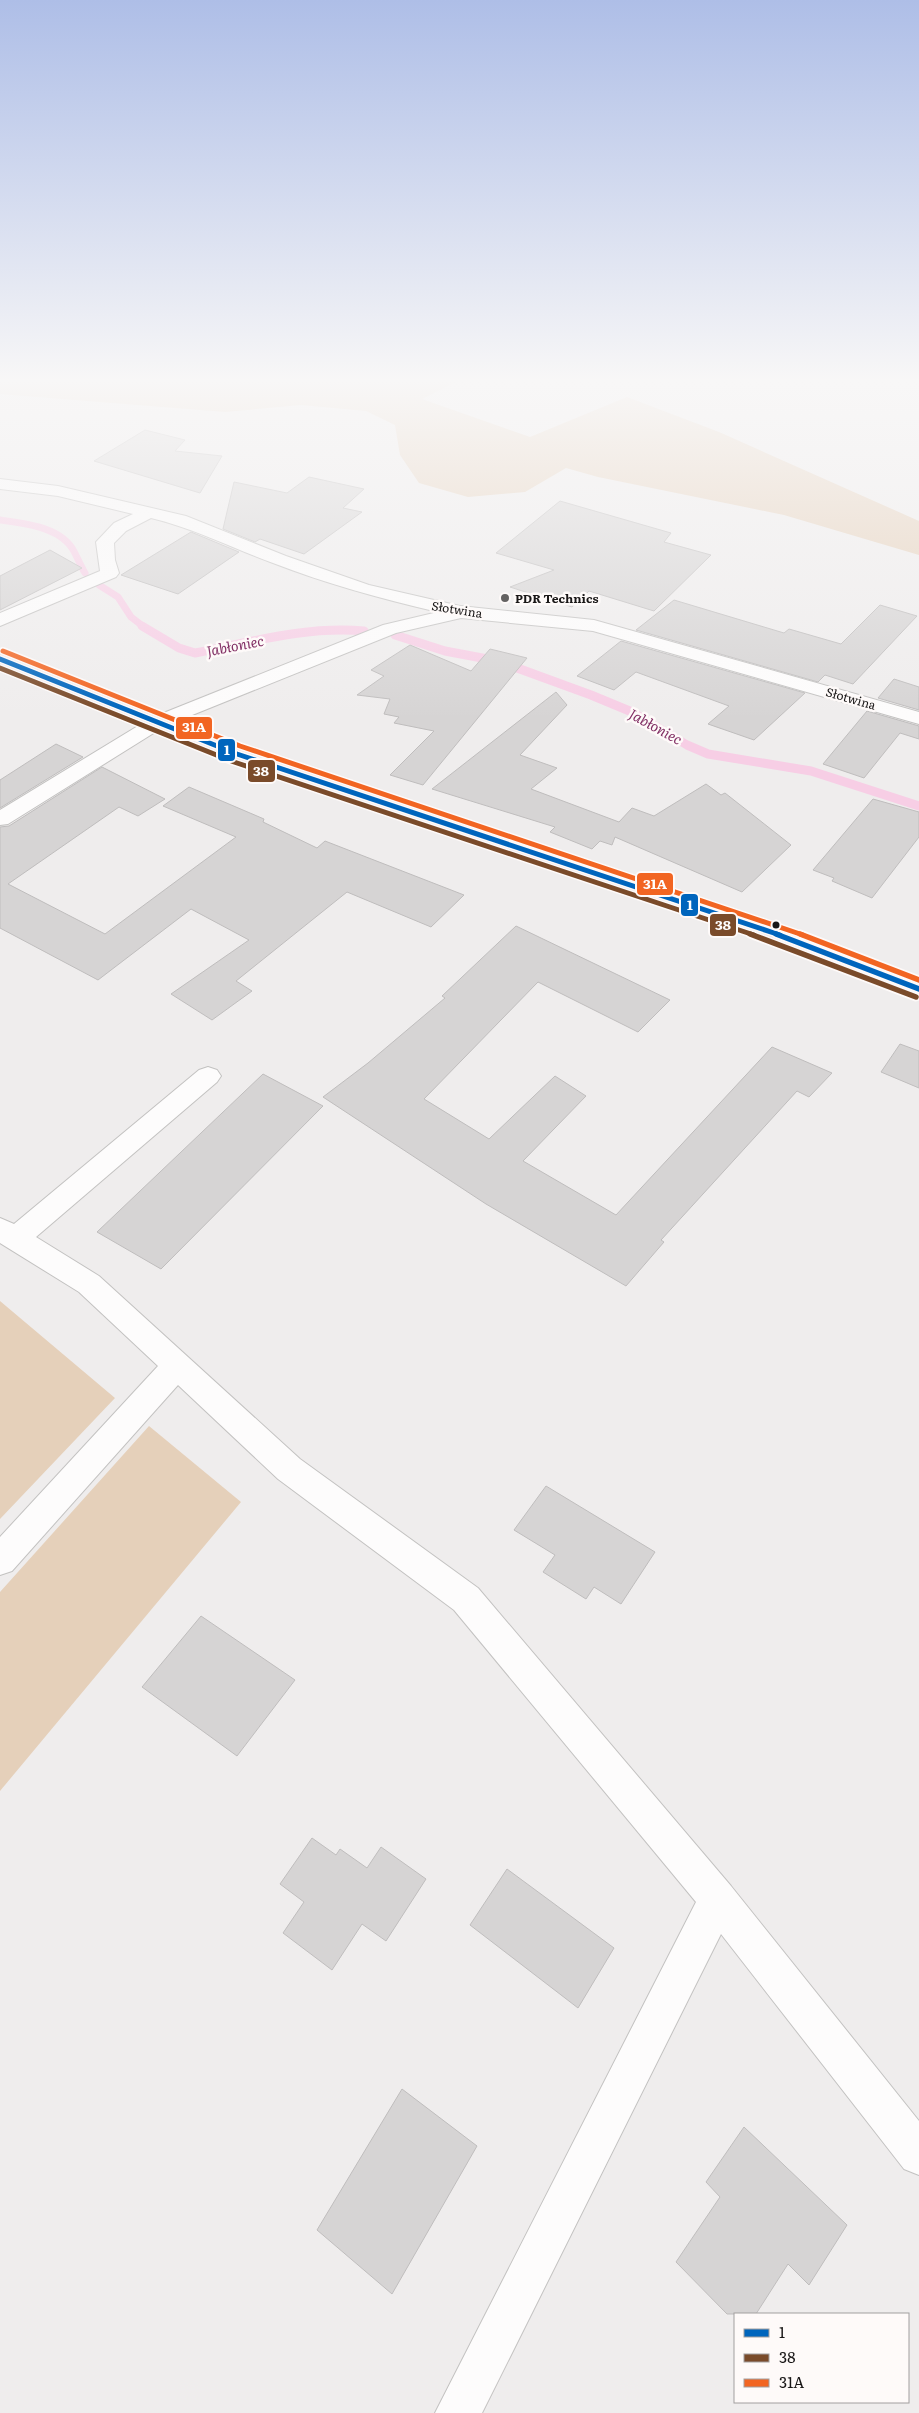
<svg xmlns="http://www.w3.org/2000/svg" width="919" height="2413" font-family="Literata,serif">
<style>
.green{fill:#e5d0ba}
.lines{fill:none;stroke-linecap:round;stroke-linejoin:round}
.stream-far1{stroke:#f7cee5;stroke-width:7}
.stream{stroke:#f7cee5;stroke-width:9}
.building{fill:#d6d4d4;stroke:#bfbdbd}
.minor-casing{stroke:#c3c2c1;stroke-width:2}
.major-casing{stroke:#ac9ca1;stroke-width:2}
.path{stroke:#cdcccc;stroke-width:2;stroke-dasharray:3 1;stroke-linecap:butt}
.minor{fill:#fdfcfc;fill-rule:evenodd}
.major{fill:#ebe2e4;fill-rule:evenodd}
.bus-1-far1-casing{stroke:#fefaf9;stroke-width:8}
.bus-1-casing{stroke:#fefaf9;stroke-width:9}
.bus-2-far1-casing{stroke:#fefaf9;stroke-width:8}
.bus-2-casing{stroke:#fefaf9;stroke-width:9}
.bus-3-far1-casing{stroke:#fefaf9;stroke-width:8}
.bus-3-casing{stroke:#fefaf9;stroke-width:9}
.bus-1-far1{stroke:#0065bd;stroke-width:5}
.bus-1{stroke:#0065bd;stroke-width:5.5}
.bus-2-far1{stroke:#7a4b2a;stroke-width:5}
.bus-2{stroke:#7a4b2a;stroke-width:5.5}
.bus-3-far1{stroke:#f26522;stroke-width:5}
.bus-3{stroke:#f26522;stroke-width:5.5}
.poi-dot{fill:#646262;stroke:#fefaf9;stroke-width:2}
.bus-dot{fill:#191717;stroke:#fefaf9;stroke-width:2}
.labels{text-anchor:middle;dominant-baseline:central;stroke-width:5;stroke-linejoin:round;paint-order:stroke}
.far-poi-label{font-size:12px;font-weight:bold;fill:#191717;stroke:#fefaf9;text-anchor:start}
.far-street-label{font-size:12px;fill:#191717;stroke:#fefaf9}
.far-water-label{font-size:14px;font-style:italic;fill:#823065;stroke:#fefaf9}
.line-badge{stroke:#fefaf9;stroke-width:2}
.badge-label{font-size:14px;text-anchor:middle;font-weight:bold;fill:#fff}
</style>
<rect width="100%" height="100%" fill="#efeded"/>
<path class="green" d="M0 381H458L422 399 530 437 627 397 719 432 919 521V555L784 515 598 477 566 468 525 492 468 497 419 483 400 455 395 425 366 411 301 405 225 412 0 394Z
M0 1301 115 1398 0 1519Z
M149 1426 241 1502 0 1791V1592Z"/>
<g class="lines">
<path class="stream-far1" d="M0 520C24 523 58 527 72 548 77 556 80 565 85 573
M99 585 118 597 131 617 144 627"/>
<path class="stream" d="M142 626 179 648 195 653C251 642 307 626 364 631
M395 635 445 651 498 661 591 695 632 712 687 745 708 754 811 771 919 806"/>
</g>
<path class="building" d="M145 430 185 440 175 451 222 456 200 493 94 461Z
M309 477 364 489 343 508 362 512 304 554 260 539 255 542 223 529 234 482 287 493Z
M560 501 671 533 664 542 711 555 654 611 589 591 572 607 510 587 554 570 496 553Z
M191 532 239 552 178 594 121 575Z
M50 550 82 568 0 610V576Z
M674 600 784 633 789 629 841 644 880 605 917 616 853 684 825 675 818 682 636 630Z
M621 641 805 693 754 740 708 724 729 706 636 672 614 690 577 676Z
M410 645 471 671 490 649 527 658 423 785 390 775 434 731 394 723 399 717 384 714 390 699 357 695 384 676 371 670Z
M894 679 919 687V710L878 698Z
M556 692 567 705 520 755 557 768 531 789 619 822 632 808 654 816 706 784 721 795 725 793 791 845 742 892 615 837 612 845 600 841 592 849 550 832 555 827 432 789Z
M867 711 919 726V739L900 733 864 778 823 764Z
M56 744 83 757 0 808V780Z
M102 767 165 799 138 816 119 807 8 884 105 934 236 837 163 806 189 787 264 819 263 822 317 848 325 841 464 895 431 927 347 892 236 981 252 991 212 1020 171 994 249 940 191 909 98 980 0 928V827L9 826Z
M873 799 919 812V837L872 898 832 881 834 878 813 870Z
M516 926 670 1000 638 1032 538 982 424 1099 489 1139 555 1076 586 1096 523 1161 616 1215 772 1047 832 1073 809 1097 797 1091 661 1240 664 1242 626 1286 486 1204 323 1097 368 1063 445 998 442 996Z
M900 1044 919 1051V1088L881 1072Z
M263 1074 323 1106 161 1269 97 1232Z
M546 1486 655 1552 621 1604 594 1587 586 1599 543 1572 555 1555 514 1530Z
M201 1616 295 1680 237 1756 142 1687Z
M312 1838 336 1855 340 1849 367 1868 381 1847 426 1879 386 1941 362 1924 332 1970 283 1933 304 1902 280 1884Z
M507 1869 614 1948 578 2008 470 1925Z
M402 2089 477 2146 392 2294 317 2230Z
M744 2127 847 2225 809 2285 788 2264 756 2314H727L676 2262 720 2197 706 2182Z"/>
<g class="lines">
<defs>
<path id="minor" d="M0 479 58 486 186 516 286 556 369 585 460 606 594 620 919 712V724L593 631 461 618 396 633 165 726 8 824 0 825V810L151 718 383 625 438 612C382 599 327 584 273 563 232 548 193 528 151 518L126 531 114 543 115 560 119 573 116 577 0 626V613L100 571 96 542 114 523 133 514 58 496 0 489Z
M208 1067 217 1070 221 1076 217 1082 36 1237 99 1276 300 1459 478 1588 731 1886 919 2121V2175L904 2169 721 1934 482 2413H435L696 1902 454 1610 278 1479 178 1385 12 1571 0 1575V1537L158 1366 79 1292 0 1243V1218L14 1224 199 1070Z"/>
<path id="major" d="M0 653 244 750 779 927 919 980V997L763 937 230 758 0 666Z"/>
</defs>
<use href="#minor" class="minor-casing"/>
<use href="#major" class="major-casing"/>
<path class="path" d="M327 390 336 381"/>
<use href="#minor" class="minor"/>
<use href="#major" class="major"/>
<defs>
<path id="bus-1-far1" d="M0 659 237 754 780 935"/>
<path id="bus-1" d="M776 934 919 989"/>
<path id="bus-2-far1" d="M0 668 234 762 754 935"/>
<path id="bus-2" d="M750 934 916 997"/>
<path id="bus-3-far1" d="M3 651 240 746 803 935"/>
<path id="bus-3" d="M800 934 919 980"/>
</defs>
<use href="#bus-1-far1" class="bus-1-far1-casing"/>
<use href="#bus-1" class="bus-1-casing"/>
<use href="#bus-2-far1" class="bus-2-far1-casing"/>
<use href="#bus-2" class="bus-2-casing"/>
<use href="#bus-3-far1" class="bus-3-far1-casing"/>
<use href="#bus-3" class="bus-3-casing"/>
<use href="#bus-1-far1" class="bus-1-far1"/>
<use href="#bus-1" class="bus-1"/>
<use href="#bus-2-far1" class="bus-2-far1"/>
<use href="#bus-2" class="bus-2"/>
<use href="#bus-3-far1" class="bus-3-far1"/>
<use href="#bus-3" class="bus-3"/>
</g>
<linearGradient id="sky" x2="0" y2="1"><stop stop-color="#aebee7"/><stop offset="0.53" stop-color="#f8f7f7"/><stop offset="1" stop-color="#f8f7f7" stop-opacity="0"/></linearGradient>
<rect width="919" height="719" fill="url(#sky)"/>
<circle class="poi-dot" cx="505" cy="598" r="5"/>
<circle class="bus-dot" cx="776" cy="925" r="4.5"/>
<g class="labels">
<g class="far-poi-label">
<text x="515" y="598">PDR Technics</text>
</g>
<g class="far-street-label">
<text transform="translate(457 609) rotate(9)">Słotwina</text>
<text transform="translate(851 698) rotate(16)">Słotwina</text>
</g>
<g class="far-water-label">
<text transform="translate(235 645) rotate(-11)">Jabłoniec</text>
<text transform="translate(656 726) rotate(29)">Jabłoniec</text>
</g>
</g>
<g class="line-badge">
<rect x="175" y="716" width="38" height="24" rx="5" fill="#f26522"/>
<rect x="217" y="738" width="19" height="24" rx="5" fill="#0065bd"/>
<rect x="247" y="759" width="29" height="24" rx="5" fill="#7a4b2a"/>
<rect x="636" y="872" width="38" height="24" rx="5" fill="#f26522"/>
<rect x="680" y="893" width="19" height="24" rx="5" fill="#0065bd"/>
<rect x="709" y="913" width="28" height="24" rx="5" fill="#7a4b2a"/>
</g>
<g class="badge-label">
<text x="194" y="732">31A</text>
<text x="227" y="755">1</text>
<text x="261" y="776">38</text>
<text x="655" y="889">31A</text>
<text x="690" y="910">1</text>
<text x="723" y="930">38</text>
</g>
<rect x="734" y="2313" width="175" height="90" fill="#fefaf9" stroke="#a29f9f"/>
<rect x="744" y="2329" width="25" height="8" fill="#0065bd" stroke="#a29f9f"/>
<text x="779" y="2338" font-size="15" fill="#191717">1</text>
<rect x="744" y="2354" width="25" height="8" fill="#7a4b2a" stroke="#a29f9f"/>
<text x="779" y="2363" font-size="15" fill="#191717">38</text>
<rect x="744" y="2379" width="25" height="8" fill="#f26522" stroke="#a29f9f"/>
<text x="779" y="2388" font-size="15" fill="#191717">31A</text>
</svg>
